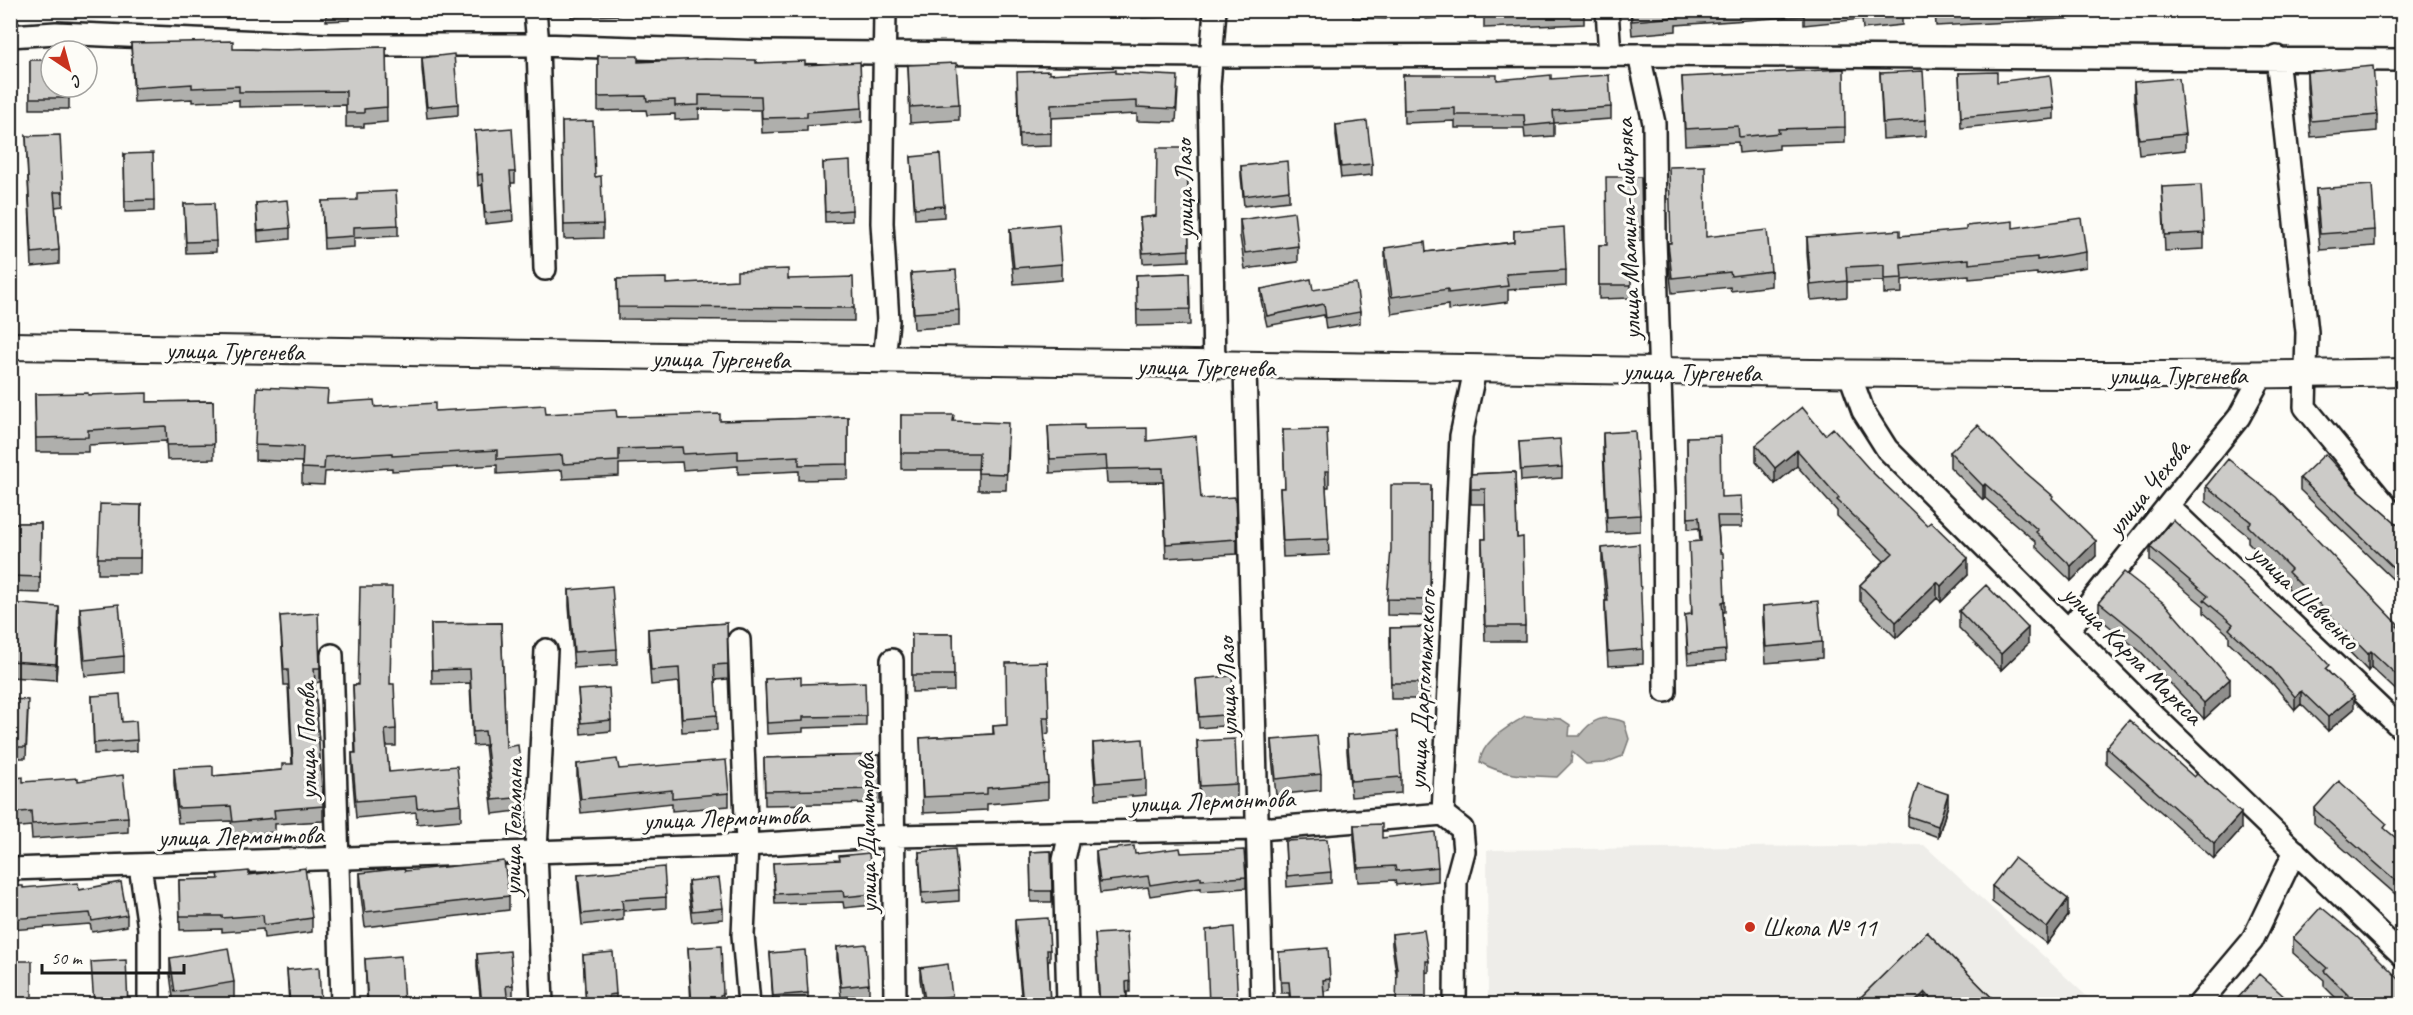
<svg xmlns="http://www.w3.org/2000/svg" width="2413" height="1015" font-family="Caveat,sans-serif">
<style>
.built{fill:#eeede9}
.water{fill:#b7b6b2;stroke:#797876;stroke-width:1.5}
.lines{fill:none;stroke-linecap:round;stroke-linejoin:round}
.minor-casing{stroke:#1c1c1c;stroke-width:26}
.tertiary-casing{stroke:#1c1c1c;stroke-width:30}
.minor{stroke:#fdfcf7;stroke-width:21}
.tertiary{stroke:#fdfcf7;stroke-width:26}
.wall{fill:#afafac;stroke:#1c1c1c;stroke-width:1.5}
.shaded-wall{fill:#8f8e8c;stroke:#1c1c1c;stroke-width:1.5}
.building{fill:#cccbc8;stroke:#1c1c1c;stroke-width:1.5}
.poi-dot{fill:#c8321e;stroke:#fdfcf7;stroke-width:2}
.labels{text-anchor:middle;dominant-baseline:central;stroke-width:6;stroke-linejoin:round;paint-order:stroke}
.street-label{font-size:26px;fill:#1c1c1c;stroke:#fdfcf7}
.poi-label{font-size:26px;fill:#1c1c1c;stroke:#fdfcf7;text-anchor:start}
</style>
<rect width="100%" height="100%" fill="#fdfcf7"/>
<filter id="ink" filterUnits="userSpaceOnUse"><feTurbulence type="fractalNoise" baseFrequency=".0167" numOctaves="2"/><feDisplacementMap in="SourceGraphic" scale="12" xChannelSelector="R" yChannelSelector="G"/><feConvolveMatrix kernelMatrix="1 2 1 2 8 2 1 2 1" color-interpolation-filters="sRGB"/></filter>
<g filter="url(#ink)">
<path class="built" d="M1924 845 2095 1004H1488L1487 850Z"/>
<path class="water" d="M1525 716 1561 719 1570 725 1569 736H1579C1592 719 1603 714 1624 722L1629 739 1623 756 1605 763 1586 764 1572 752 1571 763 1557 777C1531 776 1502 776 1480 762 1482 740 1509 727 1525 716Z"/>
<g class="lines">
<defs>
<path id="minor" d="M535 10 538 45 545 269
M1607 10 1610 55
M10 36 56 33 329 45H538L766 52 1211 56 1639 55 2402 60
M1639 55 1654 123 1655 239 1664 492 1665 691
M2277 57 2307 332 2305 407 2402 525
M884 361 888 321 882 223 885 10
M1214 367 1209 86 1215 10
M1245 368 1262 1004
M1850 375 1863 411 1887 449 2142 704 2402 955
M2168 506 2402 729
M2069 629 2239 417 2262 375
M739 640 747 845 743 935 749 1004
M332 655 342 1004
M892 660 895 1004
M140 866 149 928V1004
M10 869 747 845 894 836 1259 829 1443 814
M542 1004 536 851 546 650
M1068 1004 1064 860 1070 833
M1455 1004 1456 881 1464 851 1462 829 1443 814 1461 436 1475 370
M2199 1004 2252 941 2295 851"/>
<path id="tertiary" d="M10 346C559 358 1108 365 1657 371 1906 374 2154 378 2402 372"/>
</defs>
<use href="#minor" class="minor-casing"/>
<use href="#tertiary" class="tertiary-casing"/>
<use href="#minor" class="minor"/>
<use href="#tertiary" class="tertiary"/>
</g>
<path class="wall" d="M326 10H350V20L326 21Z
M571 10H620V15L571 17Z
M999 10H1033L999 13Z
M1142 10H1188V16L1142 18Z
M1291 10H1325V15L1291 17Z
M1353 10H1386V19L1353 18Z
M1426 10H1584V24L1484 28V16L1426 19Z
M1630 10H1902V25L1863 29 1862 19 1804 25V16L1676 25V31L1632 35Z
M1935 10H2099V17L1936 26Z
M131 43 233 49 282 50 386 47 387 122 364 124V127H346V105L239 107V100L192 102V99L134 102Z
M598 56 638 62 756 63 805 65 862 108V122L807 126V131L762 133 761 110 699 109V119L675 120V114L647 115 646 110 598 111Z
M422 58 458 104V115L427 118 422 69Z
M30 60 69 87V109H30Z
M908 65 959 104V120L910 123Z
M2307 72 2377 115V131L2311 137 2307 88Z
M1116 73 1178 89 1176 122 1137 121V114L1051 118V146L1019 147 1017 86 1049 74Z
M1880 73 1926 120V136L1883 139Z
M1959 73 1997 82 2054 108V119L1961 128Z
M1403 75 1497 80 1551 79 1611 107V119L1554 123V136L1525 138 1524 128H1455V121L1404 123Z
M1682 77 1845 127V143L1779 145V149L1739 153 1738 142 1685 145Z
M2134 82 2185 134V150L2139 155 2134 98Z
M562 122 595 177 603 224V238L564 239Z
M1336 125 1372 164V175L1341 178 1336 136Z
M475 131 515 172V183H511L513 221 485 224 482 185 478 186Z
M26 136 63 192V206L55 207 59 250V264L32 267Z
M1187 148 1189 261 1143 263 1140 218 1156 216Z
M124 154 154 200V211L125 212Z
M911 157 944 206V217L915 219Z
M823 163 852 210V221L825 222Z
M1241 166 1289 190V201L1244 206 1241 176Z
M1641 177 1642 241H1630L1631 298 1599 299V245H1607Z
M2162 187 2204 233V249L2165 251Z
M2316 189 2375 230V246L2320 250 2316 205Z
M322 201 398 225V236L354 238V247L324 249Z
M256 203 290 228V239L258 242Z
M184 204 216 241V252L186 253Z
M1240 220 1298 246V262L1245 269 1240 236Z
M2013 228 2086 252V267L2037 275V273L1969 279V275L1902 280V293L1884 294V281L1847 282V297L1811 300 1807 253V237L1900 236Z
M1010 229 1062 264V280L1014 284 1010 245Z
M1514 231 1566 270V286L1508 290V302L1448 310V305L1392 314 1385 264V248L1426 252 1514 242Z
M1706 237 1771 271V286L1731 291 1730 287 1672 293 1668 258V243Z
M911 273 959 310V326L914 329Z
M1189 273 1190 325 1137 326 1136 275Z
M617 279 666 284 788 279 854 308V321L618 319Z
M1261 289 1313 290 1360 312V323L1326 329 1324 315 1267 326 1261 300Z
M35 394 88 395 147 402 213 401 214 459 167 460 166 441 88 445V452H36Z
M328 403 375 407 435 411 546 414 720 421 848 417V479L799 480V471L738 474V466L683 470 682 462 619 464V476L563 479 562 470 497 474V465L392 471V468L325 472 324 485 302 484V462L255 460V445Z
M901 415 1008 439 1006 490H978V469H901Z
M1048 426 1084 429 1147 441 1237 539V554L1166 558 1163 482 1107 483 1106 470 1050 473Z
M1283 430 1329 471V487H1326L1329 555 1283 557 1280 488H1285Z
M1603 433 1640 515V531L1607 533 1603 449Z
M1825 435 1870 470 1968 575 1941 602 1937 598 1896 638 1860 601V585L1884 561 1837 516V511L1797 466 1775 484 1756 462V445Z
M1687 437 1721 497 1742 516V527H1718L1720 553 1725 601V612H1723L1726 661 1688 664 1685 615 1691 614 1700 541 1699 528 1688 529Z
M1519 442 1562 467V478L1521 481Z
M1950 452 2018 466 2053 500 2096 556 2071 581 2036 547V542L1985 498 1983 500 1950 467Z
M1515 472 1517 538 1525 626V641H1485L1482 554V539H1486L1485 504H1471V474Z
M2300 478 2355 487 2403 529V589L2300 490Z
M1431 485 1430 616 1387 615V599Z
M2206 486 2403 631V697L2371 667 2368 671 2288 588V582L2248 542V536L2206 502Z
M141 505 140 574H98V558Z
M10 523H41L40 593 10 592Z
M2150 547 2329 672 2354 709 2328 731 2301 704 2295 710 2273 684 2229 642V635L2204 613V606L2150 561Z
M1602 548 1643 649V664L1608 666 1605 615V601H1606L1602 562Z
M569 590 617 649V665L574 668 569 606Z
M2099 602 2230 695 2204 719 2141 652 2099 618Z
M10 603 59 623 56 680 10 677Z
M1763 606 1822 642V658L1766 663 1763 622Z
M80 608 124 656V672L85 676 80 624Z
M1959 611 2028 644 2001 670 1959 628Z
M280 616 320 668V682L315 683 323 806V821L275 824V832L233 836 231 821 178 823 174 783V768L213 776 282 770 292 764 288 685H284Z
M501 623 506 747 524 797V810L493 814 485 745 473 746 470 683 432 684 431 624Z
M727 623 728 679 715 680 717 730 682 732 679 682 651 685 648 644V629Z
M1430 627V699H1391L1390 628Z
M912 634H953L954 691 912 692Z
M1047 662 1049 733 1044 734 1048 783V799L987 804V810L923 813 920 738 993 734V726L1007 725Z
M765 679 801 684 866 716V726L803 728V732L767 734Z
M1196 679 1235 714V725L1199 728Z
M391 684 396 729V746H386L389 772 461 804V820L417 824 416 812 356 818 352 770V753H355L353 685Z
M578 690 611 720V731L581 734Z
M92 696 122 722 137 740V751L94 754Z
M10 699 28 711 26 758H10Z
M1347 735 1401 777V793L1351 797 1347 751Z
M1272 740 1321 774V790L1276 795 1272 757Z
M1197 741 1237 784V800L1200 803Z
M1093 743 1146 779V795L1096 799 1093 759Z
M2106 747 2194 777 2241 829 2214 859 2106 763Z
M880 755V803L765 805 764 758Z
M577 764 619 769 729 793V806L672 811V803L581 813 577 778Z
M10 779 23 782 78 781 128 817V832L32 839 31 826 10 828Z
M1948 805 1938 837 1908 826V816Z
M2314 809 2387 831 2403 844V907L2402 900 2314 823Z
M1354 825 1382 838 1438 867V881L1396 885 1395 880 1358 882 1354 839Z
M1285 841 1331 872V883L1287 887Z
M1051 851 1052 902H1031L1030 852Z
M1096 851 1135 854 1181 853 1246 877V888L1201 891V888L1150 896 1148 887 1100 893 1096 862Z
M919 852 959 890V901L922 904Z
M773 863 873 894V905L844 908 843 902 775 904Z
M405 871 509 896V910L365 927 360 888V873Z
M249 875 312 918V932L264 938 263 929 222 932V929L180 930 179 880 218 879Z
M578 875 666 897V908L623 911V920L582 925 578 886Z
M688 881 723 908V919L692 922 688 892Z
M10 886 23 888 79 890 127 915V926L92 932 90 924 10 930Z
M1992 886 2068 916 2047 944 1992 902Z
M1015 920 1050 950V961H1048L1050 1005H1022L1015 931Z
M1927 932 1999 1005H1927L1925 1003 1923 1005H1853Z
M1095 934 1130 981V992H1127V1005H1099Z
M1392 934 1429 961V972L1397 979 1392 945Z
M2293 938 2403 1005H2343L2324 986V980L2293 953Z
M837 947 869 984V995L841 997 837 958Z
M688 948 723 994V1005H691Z
M1279 952 1330 979V990L1324 991 1325 1005H1290L1289 993H1281Z
M770 953 808 993V1004L773 1005Z
M477 954 513 985V998L507 999 508 1005H481L477 967Z
M583 955 616 994V1005H586Z
M170 958 234 982V999L197 1005H174L170 974Z
M365 959 404 1005H367Z
M920 968 952 996V1005H924L920 979Z
M287 970 321 1005H289Z"/>
<path class="shaded-wall" d="M1797 450V466L1775 484V468Z
M1985 484V498L1983 500V486Z
M2096 541V556L2071 581V566Z
M1968 558V575L1941 602V586Z
M1937 582V598L1896 638V622Z
M59 607V623L56 680V664Z
M2028 628V644L2001 670V654Z
M2371 651V667L2368 671V654Z
M2230 679V695L2204 719V703Z
M2301 691V704L2295 710V697Z
M2354 696V709L2328 731V717Z
M1948 794V805L1938 837V826Z
M2241 813V829L2214 859V843Z
M2068 899V916L2047 944V928Z
M1925 992V1003L1923 1005H1912Z
M2286 998V1005H2280Z"/>
<path class="building" d="M1484 10H1541L1484 13Z
M1631 10H1691L1675 12 1676 17 1632 21Z
M1862 10H1902V12L1863 15Z
M233 41V49L282 50 386 47 387 107 364 109V113H346V91L239 92V86L192 88V84L134 88 131 43Z
M454 54 458 104 427 107 422 58Z
M598 56H638V62L704 59 756 60V63L805 61V65L860 62 862 108 807 112V117L762 118 761 96 699 95V105L675 106V100L647 101 646 96 598 97Z
M30 60H51V87H69V98H30Z
M956 63 959 104 910 107 908 65Z
M2373 66 2377 115 2311 121 2307 72Z
M1844 69 1845 127 1778 129 1779 133 1739 137 1738 126 1685 129 1682 77Z
M1116 70V73L1178 76 1176 109 1137 107V101L1051 105V133L1019 134 1017 72 1049 71V74Z
M1923 71 1926 120 1883 123 1880 73Z
M1997 72V82L2050 75 2054 108 1961 117 1959 73Z
M1403 75H1497V80L1551 75V79L1609 75 1611 107 1553 111 1554 123 1525 126 1524 115H1455V108L1404 110Z
M2179 78 2185 134 2139 139 2134 82Z
M593 121 595 177 601 176 603 224 564 225 562 122Z
M1367 121 1372 164 1341 167 1336 125Z
M512 128 515 172H510L513 210 485 213 482 174 478 175 475 131Z
M60 135 63 192H54L59 250 32 253 26 136Z
M1157 148H1187L1189 250 1143 253 1140 218 1156 216Z
M153 153 154 200 125 201 124 154Z
M940 154 944 206 915 208 911 157Z
M850 161 852 210 825 212 823 163Z
M1287 161 1289 190 1244 196 1241 166Z
M1705 166 1706 237 1767 230 1771 271 1731 276 1730 272 1672 278 1668 243H1671L1669 167Z
M1606 177H1641L1642 227H1630L1631 285H1599V245H1607Z
M2201 185 2204 233 2165 235 2162 187Z
M2372 185 2375 230 2320 234 2316 189Z
M396 191 398 225 354 227V236L324 238 322 201 357 200V193Z
M287 200 290 228 258 231 256 203Z
M214 203 216 241 186 242 184 204Z
M1294 212 1298 246 1245 253 1240 220Z
M2081 218 2086 252 2037 260V257L1969 264V259L1901 265 1902 278 1884 279V265L1846 267 1847 281 1811 285 1807 237 1900 230V236L1966 230V226L2013 221V228Z
M1059 224 1062 264 1014 268 1010 229Z
M1564 227 1566 270 1506 274 1508 286 1448 293V289L1392 297 1385 248 1425 242 1426 252 1514 242V231Z
M788 269V279L853 277 854 308 618 307 617 279 666 278V284L737 280V271Z
M956 270 959 310 914 313 911 273Z
M1189 273 1190 309 1137 310 1136 275Z
M1311 279 1313 290 1356 283 1360 312 1326 318 1324 304 1267 316 1261 289Z
M257 387 328 390 327 403 374 400 375 407 435 403V411L545 405 546 414 616 410 617 417 720 414V421L848 417V464L799 465V456L738 459V451L683 454 682 447 619 449V461L563 464 562 455 497 459V450L392 456V453L325 457 324 469 302 468 303 447 255 445Z
M88 393V395L147 393V402L213 401 214 444 167 445 166 426 88 430V437L36 438 35 394Z
M1802 407 1825 435 1833 428 1870 470 1927 525 1931 522 1968 558 1941 586 1937 582 1896 622 1860 585 1893 553 1837 500 1839 498 1797 450 1775 468 1756 445Z
M901 415H954L953 421 1008 423 1006 474 978 473 979 453H901Z
M1084 425V429L1147 428V441L1196 436 1201 499 1235 497 1237 539 1166 544 1163 468 1107 469 1106 456 1050 459 1048 426Z
M1978 425 2018 466 2053 496 2052 498 2096 541 2071 566 2036 532 2038 530 1985 484 1983 486 1950 452Z
M1327 429 1329 471H1325L1329 539 1283 541 1280 488H1285L1283 430Z
M1635 431 1640 515 1607 517 1603 433Z
M1720 436 1721 497 1741 496 1742 516H1717L1720 553H1723L1725 601 1722 602 1726 650 1688 653 1685 615 1692 614 1689 542 1701 541 1699 517 1688 518 1687 437Z
M1560 439 1562 467 1521 470 1519 442Z
M2325 454 2355 487 2403 529V577L2300 478Z
M2228 459 2276 497 2398 624 2397 626 2403 631V681L2371 651 2368 654 2288 572 2291 569 2248 526 2251 522 2206 486Z
M1515 472 1517 538 1523 537 1525 626H1485L1482 539H1486L1485 489H1471V474Z
M1391 485H1431L1430 600 1387 599 1391 549Z
M100 504 141 505 140 558H98Z
M2173 520 2314 649 2329 665 2325 669 2354 696 2328 717 2301 691 2295 697 2273 670 2229 629 2233 624 2204 600 2208 596 2150 547Z
M10 523H41L40 577 10 576Z
M1639 544 1643 649 1608 652 1605 601H1608L1602 548Z
M2124 572 2165 604 2230 679 2204 703 2141 636 2099 602Z
M1986 585 2028 628 2001 654 1959 611Z
M612 586 617 649 574 652 569 590Z
M360 587H392L390 684H394L396 729 385 730 389 772 457 766 461 804 417 808 416 796 356 801 352 753H356L353 685H358Z
M1818 601 1822 642 1766 647 1763 606Z
M10 603 59 607 56 664 10 661Z
M119 604 124 656 85 660 80 608Z
M318 613 320 668H314L323 806 274 810 275 818 233 822 231 806 178 808 174 768 213 766V776L282 770V764H293L288 670H284L280 616Z
M501 623 506 747 518 745 524 797 493 800 485 731 473 732 470 669 432 670 431 624Z
M727 623 728 664 714 665 717 715 682 718 679 668 651 670 648 629Z
M1430 627V683H1391L1390 628Z
M912 634H953L954 675H912Z
M1047 662 1049 717H1043L1048 783 987 788V794L923 797 920 738 994 734 993 726 1007 725 1006 663Z
M1232 676 1235 714 1199 717 1196 679Z
M801 677V684L865 682 866 716 803 717V721L767 723 765 679Z
M609 688 611 720 581 723 578 690Z
M120 694 122 722 136 721 137 740 94 743 92 696Z
M10 699 28 700 26 747H10Z
M2129 720 2194 777 2197 774 2241 813 2214 843 2106 747Z
M1398 731 1401 777 1351 781 1347 735Z
M1317 736 1321 774 1276 779 1272 740Z
M1143 739 1146 779 1096 783 1093 743Z
M1235 739 1237 784 1200 786 1197 741Z
M880 755V789L765 791 764 758Z
M617 759 619 769 726 760 729 793 672 798V790L581 799 577 764Z
M123 775 128 817 32 824 31 811 10 813V779L23 777V782L78 778V781Z
M2339 781 2387 824 2384 828 2403 844V887L2314 809Z
M1918 784 1948 794 1938 826 1908 816Z
M1382 824V838L1435 832 1438 867 1396 871 1395 866 1358 868 1354 825Z
M1327 839 1331 872 1287 876 1285 841Z
M1134 846 1135 854 1180 848 1181 853 1244 850 1246 877 1201 880V877L1150 885 1148 876 1100 882 1096 851Z
M955 849 959 890 922 893 919 852Z
M1051 851 1052 891H1031L1030 852Z
M869 853 873 894 844 897 843 891 775 894 773 863 840 860 839 856Z
M2014 858 2068 899 2047 928 1992 886Z
M504 861 509 896 365 912 360 873 404 868 405 871Z
M664 867 666 897 622 900 623 909 582 914 578 875Z
M305 868 312 918 264 925 263 915 222 918V916H180L179 880 219 879 218 874 249 871V875Z
M719 878 723 908 692 911 688 881Z
M121 882 127 915 92 921 90 913 10 919V886H23V888L78 883 79 890Z
M2321 907 2357 937 2403 983V1005H2358L2324 971 2327 968 2293 938Z
M1048 918 1050 950H1047L1050 1005H1023L1015 920Z
M1234 927 1238 1005H1209L1206 930Z
M1424 930 1429 961H1426V1005H1396L1397 969 1392 934Z
M1127 932 1130 981 1126 982 1127 1005H1100L1095 934Z
M1927 932 1999 1005H1937L1925 992 1912 1005H1853Z
M866 944 869 984 841 987 837 947Z
M721 946 723 994 720 995V1005H692L688 948Z
M228 948 234 982 175 992 170 958Z
M1328 948 1330 979 1323 980 1325 1005H1291L1289 982H1281L1279 952Z
M805 950 808 993 773 996 770 953Z
M510 951 513 985 506 986 508 1005H482L477 954Z
M613 952 616 994 609 995V1005H586L583 955Z
M401 956 404 1005H368L365 959Z
M126 960 128 1005H94L91 962Z
M10 961H32V1005H10Z
M948 964 952 996 925 1000 920 968Z
M319 967 321 1005H293V1003H290L287 970Z
M2259 974 2286 998 2280 1005H2232Z"/>
</g>
<circle class="poi-dot" cx="1750" cy="927" r="6"/>
<g class="labels">
<g class="street-label">
<text transform="translate(1184 189) rotate(-91)">улица Лазо</text>
<text transform="translate(1628 229) rotate(-92)">улица Мамина-Сибиряка</text>
<text transform="translate(235 351) rotate(1)">улица Тургенева</text>
<text transform="translate(721 359) rotate(1)">улица Тургенева</text>
<text transform="translate(1206 367) rotate(1)">улица Тургенева</text>
<text transform="translate(1692 372) rotate(1)">улица Тургенева</text>
<text x="2178" y="375">улица Тургенева</text>
<text transform="translate(2148 488) rotate(-51)">улица Чехова</text>
<text transform="translate(2305 597) rotate(44)">улица Шевченко</text>
<text transform="translate(2133 655) rotate(45)">улица Карла Маркса</text>
<text transform="translate(1227 687) rotate(-92)">улица Лазо</text>
<text transform="translate(1422 690) rotate(-87)">улица Даргомыжского</text>
<text transform="translate(307 741) rotate(-91)">улица Попова</text>
<text transform="translate(1212 801) rotate(-2)">улица Лермонтова</text>
<text transform="translate(726 818) rotate(-2)">улица Лермонтова</text>
<text transform="translate(513 827) rotate(-89)">улица Тельмана</text>
<text transform="translate(867 833) rotate(-91)">улица Димитрова</text>
<text transform="translate(241 836) rotate(-1)">улица Лермонтова</text>
</g>
<g class="poi-label">
<text x="1762" y="927">Школа № 11</text>
</g>
</g>
<rect width="2413" height="1015" fill="none" stroke="#fdfcf7" stroke-width="36"/>
<rect x="18" y="18" width="2377" height="979" fill="none" stroke="#1c1c1c" stroke-width="2" filter="url(#ink)"/>
<g transform="translate(69 69) rotate(144)"><circle r="28" fill="#fdfcf7" stroke="#a3a29f" stroke-width="1.5"/>
<path d="M0-4.5L10 22L0 15L-10 22Z" fill="#c8321e"/>
<text y="-9" font-size="16" font-weight="bold" text-anchor="middle" fill="#1c1c1c">С</text>
</g>
<path d="M42 964v9h142v-9" fill="none" stroke="#1c1c1c" stroke-width="3"/>
<text x="51" y="964" font-size="18" fill="#1c1c1c" stroke="#fdfcf7" stroke-width="4.5" paint-order="stroke">50 m</text>
</svg>
